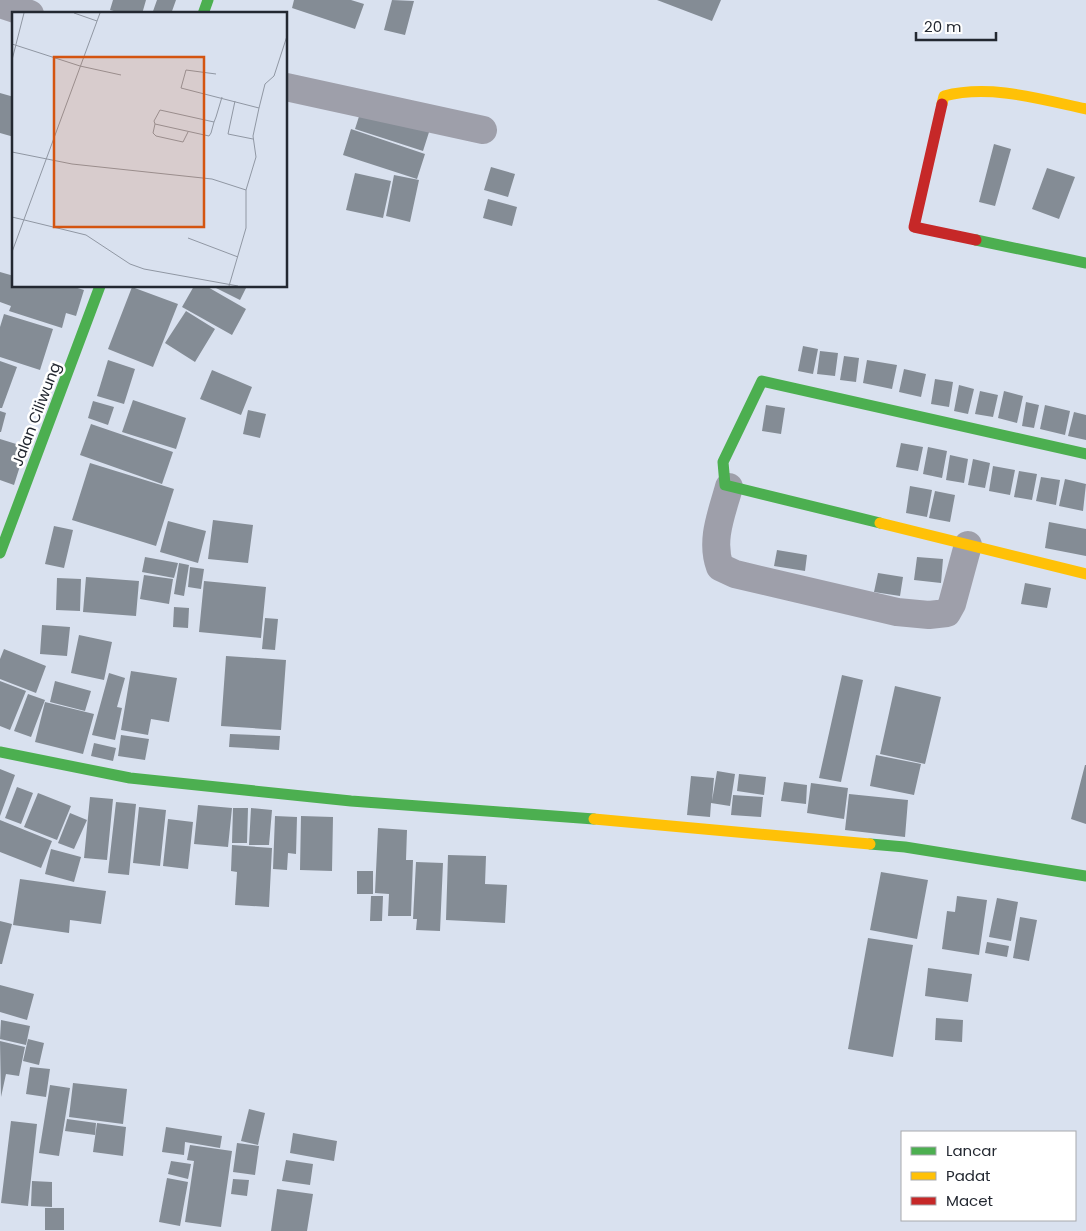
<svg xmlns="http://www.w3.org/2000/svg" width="1086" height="1231" font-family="Poppins,sans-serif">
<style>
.building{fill:#848c95}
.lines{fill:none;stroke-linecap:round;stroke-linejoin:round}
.street{stroke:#9e9faa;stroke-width:28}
.fast{stroke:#4caf50;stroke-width:11}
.slow{stroke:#ffc107;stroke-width:11}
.jam{stroke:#c62828;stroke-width:11}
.labels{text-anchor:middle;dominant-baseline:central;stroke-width:5;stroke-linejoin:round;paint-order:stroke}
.street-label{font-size:15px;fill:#232831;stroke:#fff}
.inset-road{fill:none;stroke:#9097a3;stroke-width:1}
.view{fill:#d45410;fill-opacity:0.15;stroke:#d45410;stroke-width:2.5}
.inset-edge{fill:none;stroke:#232831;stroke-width:2.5}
</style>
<rect width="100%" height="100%" fill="#d9e1ef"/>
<path class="building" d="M113 0H146L142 14H125L110 10Z
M157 0H176L171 14H152Z
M294 0H351L364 4 355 29 292 8Z
M392 0 414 1 405 35 384 30Z
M657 0H721L712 21Z
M0 93 14 97V137L0 133Z
M362 107 430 129 423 151 355 129Z
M351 129 425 154 417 179 343 155Z
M994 144 1011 149 995 206 979 202Z
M491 167 515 174 508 197 484 190Z
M1047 168 1075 177 1059 219 1032 209Z
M355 173 391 181 383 218 346 210Z
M394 175 419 180 410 222 386 216Z
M488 199 517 207 512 226 483 218Z
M0 272 14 276V286H71L84 290 76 316 66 313 62 328 9 311 11 306 0 302Z
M194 286H206L246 309 232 335 182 307Z
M212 286H247L240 300Z
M132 287 178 304 153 367 108 349Z
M186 311 215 329 195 362 165 343Z
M4 314 53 329 40 370 0 357V327Z
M803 346 818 349 813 374 798 371Z
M820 351 838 353 835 376 817 374Z
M844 356 859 358 856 382 840 380Z
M108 360 135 369 124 404 97 396Z
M867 360 897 365 892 389 863 383Z
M0 361 17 367 2 408H0Z
M904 369 926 374 921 397 899 392Z
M212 370 252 387 241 415 200 399Z
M935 379 953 382 949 407 931 404Z
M959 385 974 389 968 414 954 411Z
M980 391 998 395 993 417 975 414Z
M1004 391 1023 396 1017 423 998 418Z
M133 400 186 418 176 449 122 432Z
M93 401 114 407 108 425 88 418Z
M1026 402 1039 405 1034 428 1022 426Z
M766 405 785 408 781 434 762 431Z
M1045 405 1070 411 1065 435 1040 429Z
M248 410 266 414 260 438 243 434Z
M0 411 6 413 1 432H0Z
M1074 412 1086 415V440L1068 436Z
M91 424 173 452 162 484 80 455Z
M0 439 26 447 14 485 0 480Z
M901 443 923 447 918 471 896 467Z
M928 447 947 451 942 478 923 474Z
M950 455 968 459 964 483 946 480Z
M973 459 990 463 985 488 968 485Z
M90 463 174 489 156 546 72 520Z
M993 466 1015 470 1010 495 989 491Z
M1019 471 1037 474 1032 500 1014 497Z
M1041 477 1060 480 1056 505 1036 501Z
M1065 479 1086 484 1083 511 1059 506Z
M910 486 932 490 927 517 906 513Z
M935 491 955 495 950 522 929 518Z
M213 520 253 525 248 563 208 559Z
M168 521 206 531 198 563 160 552Z
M1049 522 1086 529V556L1045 548Z
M54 526 73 530 64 568 45 564Z
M777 550 807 555 805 571 774 566Z
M145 557 178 563 174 578 142 572Z
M917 557 943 559 941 583 914 580Z
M179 563 189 565 184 596 174 594Z
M190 567 204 569 201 589 188 587Z
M878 573 903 577 900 596 874 592Z
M144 575 173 579 169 604 140 599Z
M86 577 139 581 136 616 83 612Z
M57 578 81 579 80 611 56 610Z
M204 581 266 587 261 638 199 632Z
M1025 583 1051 588 1047 608 1021 604Z
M174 607 189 608 188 628 173 627Z
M265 618 278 619 275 650 262 649Z
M42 625 70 627 67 656 40 654Z
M79 635 112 642 104 680 71 673Z
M4 649 46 666 36 693 0 679V659Z
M226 656 286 660 281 730 221 726Z
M131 671 177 678 169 722 151 719 148 735 121 730Z
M109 673 125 678 117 707 122 708 115 740 92 735Z
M842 675 863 680 841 782 819 778Z
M0 681 26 691 10 730 0 726Z
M55 681 91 691 85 711 50 702Z
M895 686 941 697 925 764 880 754Z
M28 694 45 700 31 737 14 731Z
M45 702 94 714 83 754 35 742Z
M230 734 280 736 279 750 229 747Z
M121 735 149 739 145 760 118 756Z
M94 743 116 748 113 761 91 756Z
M876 755 921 764 914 795 870 786Z
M1085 765H1086V824L1071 819Z
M0 769 15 775 0 816Z
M717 771 735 774 730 806 711 803 710 817 687 815 691 776 714 778 712 801Z
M739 774 766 777 764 795 737 791Z
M784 782 807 785 806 804 781 801Z
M811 783 848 788 844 819 807 813Z
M17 787 33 793 21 824 5 818Z
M38 793 71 806 57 840 24 827Z
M849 794 908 800 905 837 845 830Z
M733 795 763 797 761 817 731 815Z
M90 797 113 799 107 860 84 858Z
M116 802 136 804 129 875 108 873Z
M198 805 232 808 228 847 194 844Z
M139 807 166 810 160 866 133 863Z
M233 808H248L247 843H232Z
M251 808 272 810 269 845H249Z
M70 813 87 820 74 849 58 843Z
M275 816 297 817 296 854 288 853 287 870 273 869Z
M301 816 333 817 332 871 300 870Z
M168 819 193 822 188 869 163 866Z
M0 820 52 841 41 868 0 852Z
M378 828 407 830 406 860H413L411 916H388L389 894 375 893Z
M232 845 272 848 269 907 235 905 237 872 231 871Z
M51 849 81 857 74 882 45 874Z
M448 855 486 856 485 884 507 885 505 923 446 920Z
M416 862 443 863 440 931 416 930 417 919H413Z
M357 871H373V894H357Z
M881 872 928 880 917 939 870 930Z
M20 879 106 891 101 924 70 920 69 933 13 925Z
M371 896H383L382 921H370Z
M957 896 987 900 979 955 942 949 947 911 955 912Z
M997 898 1018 902 1011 941 989 937Z
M1020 917 1037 920 1029 961 1013 958Z
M0 921 12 924 2 964H0Z
M868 938 913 945 893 1057 848 1049Z
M987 942 1009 946 1007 957 985 953Z
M928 968 972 974 968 1002 925 996Z
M0 985 34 994 27 1020 0 1012Z
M936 1018 963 1020 962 1042 935 1040Z
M1 1020 30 1026 26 1045 0 1039Z
M28 1039 44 1043 39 1065 23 1061Z
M0 1041 25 1047 19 1076 6 1074 1 1097Z
M30 1067 50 1069 46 1097 26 1094Z
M73 1083 127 1089 123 1124 69 1117Z
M50 1085 70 1088 59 1156 39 1153Z
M249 1109 265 1113 258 1145 241 1141Z
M67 1119 96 1123 95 1135 65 1131Z
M11 1121 37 1124 28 1206 1 1203Z
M97 1123 126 1127 123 1156 93 1152Z
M166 1127 222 1136 220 1148 185 1142 184 1155 162 1152Z
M293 1133 337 1141 334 1161 290 1153Z
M237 1143 259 1146 255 1175 233 1172Z
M190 1145 232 1151 221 1227 185 1222 194 1161 187 1160Z
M286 1160 313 1164 310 1185 282 1181Z
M171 1161 191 1164 188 1179 168 1174Z
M167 1178 188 1182 180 1226 159 1222Z
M233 1179 249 1180 247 1196 231 1194Z
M32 1181 52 1182V1207L31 1206Z
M277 1189 313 1194 307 1231H271Z
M45 1208H64V1230H45Z"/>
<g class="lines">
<path class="street" d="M0 4 30 14
M286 87 483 130
M729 487C722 513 710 540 720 567L735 574 897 612 929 615 947 613 952 604 968 545"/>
<path class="fast" d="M203 14 208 0
M976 240 1086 263
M880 523 725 485 723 462 762 381 1086 454
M0 553 100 286
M0 752 130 778 351 801 594 819
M870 844 905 847 1086 876"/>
<path class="slow" d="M942 104 944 96C990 84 1040 99 1086 109
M880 523 1086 574
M594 819 870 844"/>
<path class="jam" d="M942 104 914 227 976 240"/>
</g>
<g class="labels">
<g class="street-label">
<text transform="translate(36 414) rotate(-69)">Jalan Ciliwung</text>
</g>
</g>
<g transform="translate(12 12)">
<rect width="275" height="275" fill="#d9e1ef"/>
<path class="inset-road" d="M62 1 85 9M0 32 68 54 109 63M0 48 12 1M204 62 174 58 169 76 247 96 241 124 244 145 234 178M223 89 216 122 241 127M247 96 253 72 262 64 275 24M202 110 148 98 142 109 143 112 197 124 199 121 202 110 204 105 210 85M143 112 141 121 144 124 171 130 176 120M0 140 60 152 200 167 234 178V216L217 274M0 205 74 223 118 252 132 257 226 274M176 226 226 245M0 240 88 1"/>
<path class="view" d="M42 45H192V215H42Z"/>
<rect width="275" height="275" class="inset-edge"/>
</g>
<rect x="901" y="1131" width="175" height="90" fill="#ffffff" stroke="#a7a9ad"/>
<rect x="911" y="1147" width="25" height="8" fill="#4caf50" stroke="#a7a9ad"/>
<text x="946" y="1156" font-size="15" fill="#232831">Lancar</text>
<rect x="911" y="1172" width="25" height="8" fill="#ffc107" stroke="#a7a9ad"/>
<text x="946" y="1181" font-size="15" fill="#232831">Padat</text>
<rect x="911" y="1197" width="25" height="8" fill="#c62828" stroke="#a7a9ad"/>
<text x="946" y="1206" font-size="15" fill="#232831">Macet</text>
<path d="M916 32v8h80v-8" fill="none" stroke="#232831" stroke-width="2.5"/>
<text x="924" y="32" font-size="15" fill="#232831" stroke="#ffffff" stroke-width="4" paint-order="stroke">20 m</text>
</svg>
